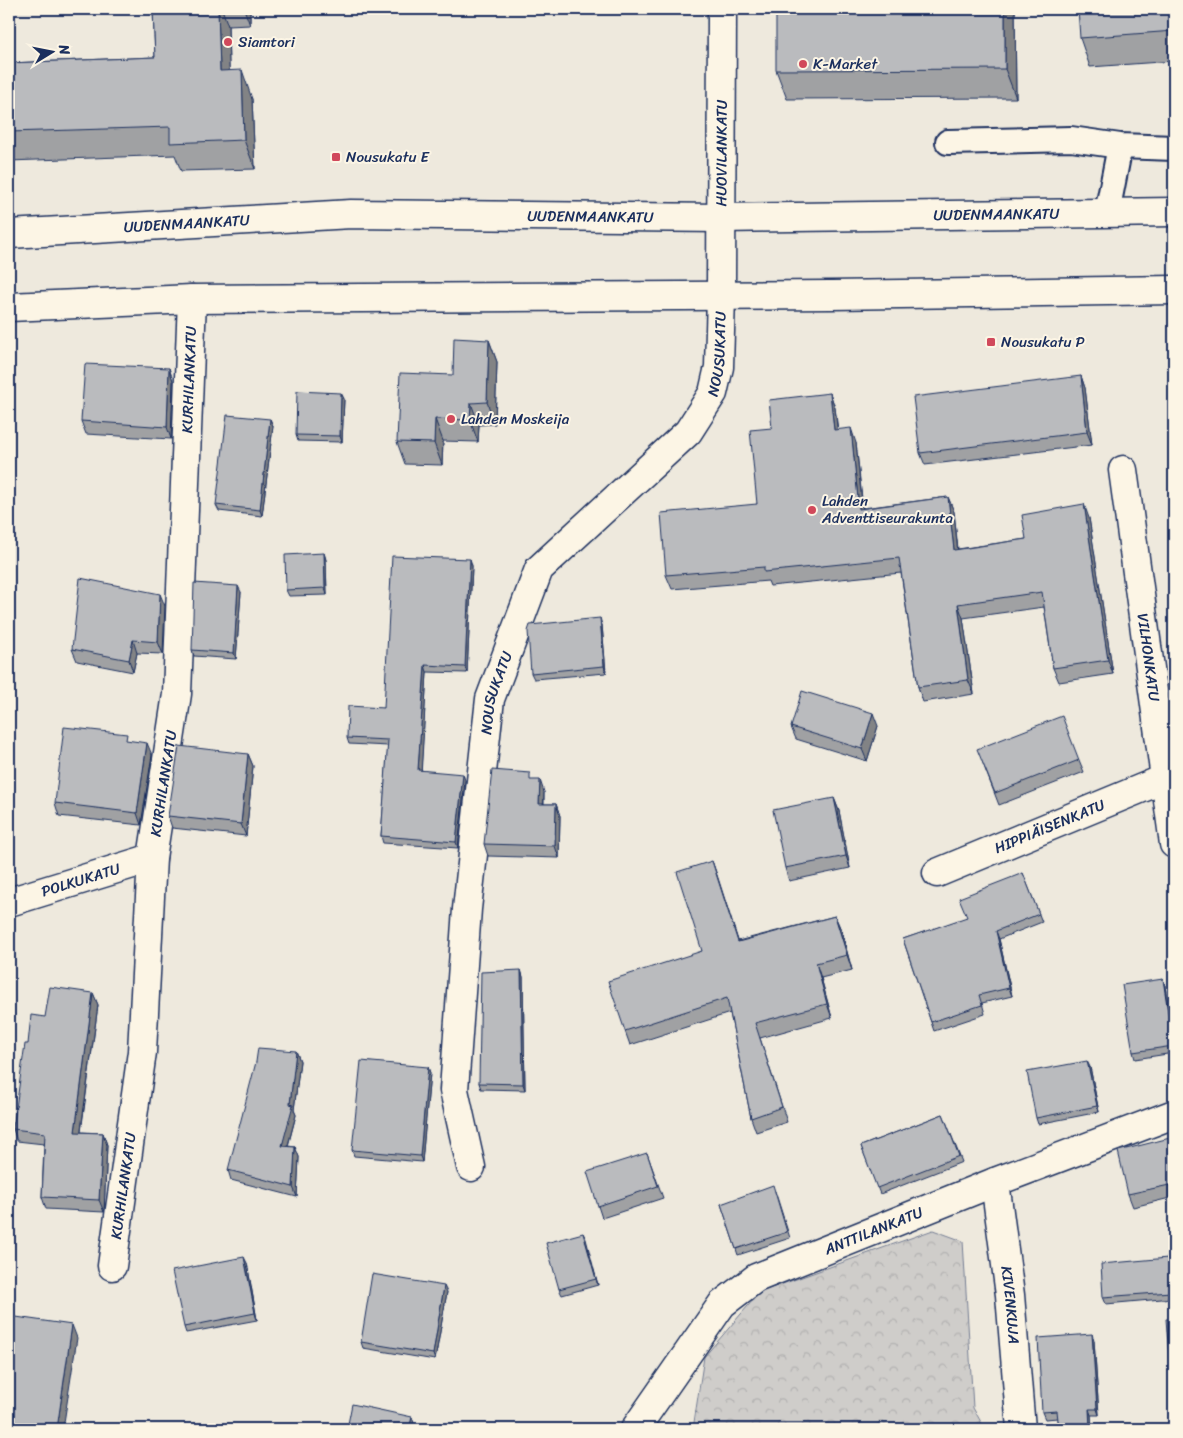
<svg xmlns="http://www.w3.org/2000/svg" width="1183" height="1438" font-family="Sriracha,sans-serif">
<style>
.forest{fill:url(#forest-crowns);stroke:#757e94}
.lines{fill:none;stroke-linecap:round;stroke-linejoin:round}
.lane-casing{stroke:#1b2f5e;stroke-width:28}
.street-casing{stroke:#1b2f5e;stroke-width:31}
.secondary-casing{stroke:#1b2f5e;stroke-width:31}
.primary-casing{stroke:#1b2f5e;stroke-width:31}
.lane{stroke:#fcf5e5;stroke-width:24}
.street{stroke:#fcf5e5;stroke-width:28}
.secondary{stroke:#fcf5e5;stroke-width:28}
.primary{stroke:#fcf5e5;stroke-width:28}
.wall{fill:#a0a1a3;stroke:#1b2f5e}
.shaded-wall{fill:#828385;stroke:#1b2f5e}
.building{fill:#babbbe;stroke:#1b2f5e}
.poi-dot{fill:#d1495b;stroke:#fcf5e5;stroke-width:2}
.labels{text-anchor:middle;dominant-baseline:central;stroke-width:4;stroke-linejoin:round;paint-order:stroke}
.poi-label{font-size:15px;fill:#1b2f5e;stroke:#fcf5e5;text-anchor:start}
.street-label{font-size:15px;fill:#1b2f5e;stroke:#fcf5e5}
</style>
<defs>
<pattern id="forest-crowns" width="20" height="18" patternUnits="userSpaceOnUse" patternTransform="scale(1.25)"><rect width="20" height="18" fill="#cfcdca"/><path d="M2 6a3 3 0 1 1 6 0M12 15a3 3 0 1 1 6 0" fill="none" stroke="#b1b0b0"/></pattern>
</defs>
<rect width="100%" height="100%" fill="#eee9dd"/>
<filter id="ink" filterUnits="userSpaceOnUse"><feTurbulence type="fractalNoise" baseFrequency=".02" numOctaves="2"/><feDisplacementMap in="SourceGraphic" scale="10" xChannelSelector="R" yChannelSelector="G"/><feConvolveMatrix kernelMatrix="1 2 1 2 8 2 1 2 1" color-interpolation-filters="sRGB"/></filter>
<g filter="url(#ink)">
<path class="forest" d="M933 1230 963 1241 973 1408 985 1429H693L704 1357 760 1292Z"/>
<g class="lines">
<defs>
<path id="lane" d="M948 142 1071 139 1120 146 1174 148
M1107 213 1120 146"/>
<g id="street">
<path id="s1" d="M1123 470 1174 844"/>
<path id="s2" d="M937 873 1164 779"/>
<path id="s3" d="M9 902 152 858"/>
<path id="s4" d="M471 1167 454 1090 467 909 490 699 539 569 688 432 713 393 719 367 721 295"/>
<path id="s5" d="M995 1182 1010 1295 1021 1429"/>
<path id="s6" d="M112 1266 142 1052 152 858 177 694 192 299"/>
<path id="s7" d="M635 1429 722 1304 756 1278 995 1182 1174 1114"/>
</g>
<g id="secondary">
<path id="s8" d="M721 295 722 9"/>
</g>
<g id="primary">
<path id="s9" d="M9 234 351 214 721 218 1174 212"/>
<path d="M9 307 192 299 831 295 1174 290"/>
</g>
</defs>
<use href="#lane" class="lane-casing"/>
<use href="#street" class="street-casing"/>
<use href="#secondary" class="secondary-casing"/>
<use href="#primary" class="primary-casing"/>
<use href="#lane" class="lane"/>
<use href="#street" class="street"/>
<use href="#secondary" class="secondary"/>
<use href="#primary" class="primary"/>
</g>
<path class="wall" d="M153 9H250V25L228 26 229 71 252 99 255 169 181 171 175 155 9 161V63L155 57Z
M1015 9 1016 98 787 99 776 70Z
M1174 9V61L1090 67 1080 38Z
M489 340 497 362 495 424 479 425 478 442 443 441 442 465 405 464 397 442 453 375Z
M169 368 173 381 171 439 86 434 81 421Z
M1081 376 1085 388 1092 445 925 465 920 453Z
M341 393 344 399 342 442 298 441 296 435Z
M830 393 835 408 838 430 856 443 863 508 948 497 954 512 958 549 1026 539 1089 518 1113 674 1059 682 1053 668 1044 607 963 618 974 694 923 702 918 687 901 573 770 586 768 581 672 589 666 575 757 504 772 428Z
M270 419 273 426 262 516 219 511 216 505Z
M324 553 326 560 327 595 289 596 286 590Z
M470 559 472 566 467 673 427 672 421 770 465 780 458 848 383 843 381 836 388 746 349 744 347 738 384 708Z
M241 592 236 659 194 656 192 650Z
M165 606 163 654 137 653 133 672 77 661 72 649Z
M602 625 606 673 534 679 531 673Z
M878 726 867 761 796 739 791 727Z
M129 741 152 755 141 825 59 816 55 803Z
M248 754 253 766 246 836 172 828 168 816Z
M1079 760 1084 772 999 805 982 761Z
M533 780 544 792V804H556L560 816 559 858 488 856 484 844Z
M834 798 839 811 850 868 789 881 785 868Z
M712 861 738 941 835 916 841 930 852 970 821 978 832 1018 760 1038 787 1122 756 1132 751 1118 730 1013 630 1045 625 1031 702 951Z
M1023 873 1042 922 999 939 1012 996 982 1003 985 1014 934 1031 903 939 966 918Z
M521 970 523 977 525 1090 481 1089 479 1083Z
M1163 979 1165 985 1174 1046V1053L1135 1059 1133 1052Z
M93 993 98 1005 81 1132 103 1133 107 1145 104 1212 46 1209 42 1197 44 1144 17 1141 13 1129 28 1044 45 1017Z
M296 1051 300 1061 294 1110 296 1115 288 1146 295 1147 299 1157 297 1197 231 1180 228 1170Z
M428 1067 430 1073 422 1162 354 1156 352 1150Z
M1090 1067 1099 1112 1038 1124 1036 1118Z
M943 1114 962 1162 880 1194 861 1146Z
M1174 1150V1197L1133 1207 1128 1194Z
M647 1153 663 1198 602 1218 598 1206Z
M775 1191 790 1238 738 1255 721 1204Z
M583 1233 598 1285 562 1295 559 1289Z
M1168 1258 1170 1265 1173 1298 1106 1304 1103 1297Z
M247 1263 257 1320 186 1333 184 1327Z
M447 1292 435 1360 363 1348 361 1342Z
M1174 1319V1382L1170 1370Z
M1094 1341 1099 1415H1091L1092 1429H1059L1058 1418 1045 1419 1042 1412Z"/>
<path class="shaded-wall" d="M218 9H222L228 26 230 100 220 71Z
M244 9H250V25Z
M1005 9H1015L1016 98 1005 69Z
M242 70 252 99 255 169 244 140Z
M489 340 497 362 495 424 487 402Z
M169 368 173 381 171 439 167 427Z
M1081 376 1085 388 1092 445 1087 432Z
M341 393 344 399 342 442 340 436Z
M830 393 835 408 839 445 834 430Z
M471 403 479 425 478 442 470 420Z
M270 419 273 426 262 516 260 510Z
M435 419 443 441 442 465 434 443Z
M851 428 856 443 864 523 859 509Z
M948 497 954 512 959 564 954 550Z
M1084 504 1089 518 1113 674 1108 660Z
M324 553 326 560 327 595 325 588Z
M470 559 472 566 467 673 465 667Z
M238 586 241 592 236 659 234 653Z
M160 594 165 606 163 654 158 642Z
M958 604 963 618 974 694 968 680Z
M600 618 602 625 606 673 604 666Z
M133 640 137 653 133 672 129 660Z
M425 665 427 672 421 776 418 770Z
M873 713 878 726 867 761 862 749Z
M9 717 10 721 9 731Z
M147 743 152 755 141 825 137 813Z
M248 754 253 766 246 836 241 824Z
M463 774 465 780 458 848 456 842Z
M540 780 544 792 543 816 539 804Z
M834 798 839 811 850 868 846 856Z
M556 804 560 816 559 858 555 846Z
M712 861 717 875 743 956 738 942Z
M835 916 841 930 852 970 847 955Z
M996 931 999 939 1012 996 1009 988Z
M816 963 821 978 832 1018 827 1004Z
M521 970 523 977 525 1090 523 1084Z
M1163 979 1165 985 1174 1050 1173 1046Z
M93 993 98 1005 79 1144 75 1132Z
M296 1051 300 1061 294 1110 296 1115 285 1156 282 1146 290 1104Z
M1087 1061 1090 1067 1099 1112 1097 1106Z
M428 1067 430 1073 422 1162 420 1156Z
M103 1133 107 1145 104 1212 99 1200Z
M295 1147 299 1157 297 1197 293 1187Z
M583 1233 586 1239 598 1285 596 1279Z
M244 1257 247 1263 257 1320 255 1313Z
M1168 1258 1170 1265 1173 1298 1171 1292Z
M444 1286 447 1292 435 1360 433 1354Z
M72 1325 77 1338 63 1429H57Z
M1092 1334 1094 1341 1099 1415 1097 1409Z
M1089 1409 1091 1415 1092 1429H1090Z
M412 1417 414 1423 413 1429H409Z"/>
<path class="building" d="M153 9H218L220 71 242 70 244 140 170 143V127L9 132V63L155 57Z
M776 9H1005V69L776 70Z
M1078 9H1174V31L1080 38Z
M454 338 489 340 487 402 471 403 470 420 435 419 434 443 397 442 400 373 453 375Z
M85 364 169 368 167 427 81 421Z
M1081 376 1087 432 920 453 913 397Z
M297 391 341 393 340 436 296 435Z
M830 393 834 430 851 428 859 509 948 497 954 550 1026 539 1022 515 1084 504 1108 660 1053 668 1042 592 958 604 968 680 918 687 899 558 764 572V567L666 575 661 513 757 504 750 430 772 428 769 400Z
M227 415 270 419 260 510 216 505Z
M324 553 325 588 286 590 285 555Z
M392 556 470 559 465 667 425 665 418 770 463 774 456 842 381 836 388 740 347 738 348 706 384 708Z
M80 578 160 594 158 642 133 640 129 660 72 649Z
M194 583 238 586 234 653 192 650Z
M600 618 604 666 531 673 528 631 530 625Z
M802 691 873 713 862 749 791 727Z
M1062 716 1079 760 995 793 977 749Z
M64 727 127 734 126 740 147 743 137 813 55 803Z
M179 746 248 754 241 824 168 816Z
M492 770 530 773V780H540L539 804H556L555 846 484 844Z
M834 798 846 856 785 868 773 810Z
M712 861 738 942 835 916 847 955 816 963 827 1004 755 1023 782 1107 751 1118 727 998 625 1031 608 981 702 951 677 872Z
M1023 873 1039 914 996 931 1009 988 979 995 982 1005 931 1022 903 939 967 917 959 898Z
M521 970 523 1084 479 1083 481 972Z
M1163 979 1173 1046 1133 1052 1122 985Z
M50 987 93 993 75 1132 103 1133 99 1200 42 1197 45 1133 13 1129 25 1044H28L31 1015 45 1017Z
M258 1048 296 1051 290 1104 293 1105 282 1146 295 1147 293 1187 228 1170 256 1062Z
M361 1061 428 1067 420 1156 352 1150Z
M1087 1061 1097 1106 1036 1118 1027 1072Z
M943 1114 959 1156 877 1188 861 1146Z
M1170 1138 1174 1156V1184L1128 1194 1118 1151Z
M647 1153 658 1186 598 1206 587 1172Z
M773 1185 787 1232 736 1249 721 1204Z
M583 1233 596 1279 559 1289 546 1243Z
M244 1257 255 1313 184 1327 172 1271Z
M1168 1258 1171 1292 1103 1297 1101 1264Z
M372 1274 444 1286 433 1354 361 1342Z
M9 1316 72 1325 57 1429H9Z
M1166 1319H1174V1370H1170Z
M1092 1334 1097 1409H1089L1090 1429H1059L1057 1411 1042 1412 1038 1338Z
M352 1404 412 1417 409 1429H347Z"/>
</g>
<g class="poi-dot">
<circle cx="228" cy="42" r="5"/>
<circle cx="803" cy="64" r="5"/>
<rect x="331" y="152" width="10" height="10" rx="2.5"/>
<rect x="986" y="337" width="10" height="10" rx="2.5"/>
<circle cx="451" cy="419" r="5"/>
<circle cx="812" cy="510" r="5"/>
</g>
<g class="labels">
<g class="poi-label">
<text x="238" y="42">Siamtori</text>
<text x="813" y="64">K-Market</text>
<text x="346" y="157">Nousukatu E</text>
<text x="1001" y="342">Nousukatu P</text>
<text x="461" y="419">Lahden Moskeija</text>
<text x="822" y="501">Lahden<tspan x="822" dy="17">Adventtiseurakunta</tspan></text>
</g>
<g class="street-label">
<text stroke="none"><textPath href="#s8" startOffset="142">HUOVILANKATU</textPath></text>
<text stroke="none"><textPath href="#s9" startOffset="988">UUDENMAANKATU</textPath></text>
<text stroke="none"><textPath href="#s9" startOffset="582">UUDENMAANKATU</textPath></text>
<text stroke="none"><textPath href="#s9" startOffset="178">UUDENMAANKATU</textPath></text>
<text stroke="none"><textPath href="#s4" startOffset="899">NOUSUKATU</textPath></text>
<text stroke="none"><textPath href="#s6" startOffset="891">KURHILANKATU</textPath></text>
<text stroke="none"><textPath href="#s1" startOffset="189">VILHONKATU</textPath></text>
<text stroke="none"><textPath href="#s4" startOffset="479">NOUSUKATU</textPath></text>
<text stroke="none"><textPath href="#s6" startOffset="486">KURHILANKATU</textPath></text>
<text stroke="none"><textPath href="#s2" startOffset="122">HIPPIÄISENKATU</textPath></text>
<text stroke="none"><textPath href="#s3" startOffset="75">POLKUKATU</textPath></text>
<text stroke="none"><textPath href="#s6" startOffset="81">KURHILANKATU</textPath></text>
<text stroke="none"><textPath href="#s7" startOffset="322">ANTTILANKATU</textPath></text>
<text stroke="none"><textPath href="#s5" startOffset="124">KIVENKUJA</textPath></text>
</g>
</g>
<rect width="1183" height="1438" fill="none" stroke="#fcf5e5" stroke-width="30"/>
<rect x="15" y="15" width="1153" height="1408" fill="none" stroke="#1b2f5e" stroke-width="2" filter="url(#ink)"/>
<g transform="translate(52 52) rotate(80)" stroke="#fcf5e5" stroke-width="4" paint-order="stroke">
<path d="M0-4L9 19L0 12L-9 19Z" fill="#1b2f5e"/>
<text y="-8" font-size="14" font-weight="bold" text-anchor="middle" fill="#1b2f5e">N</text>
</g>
</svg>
